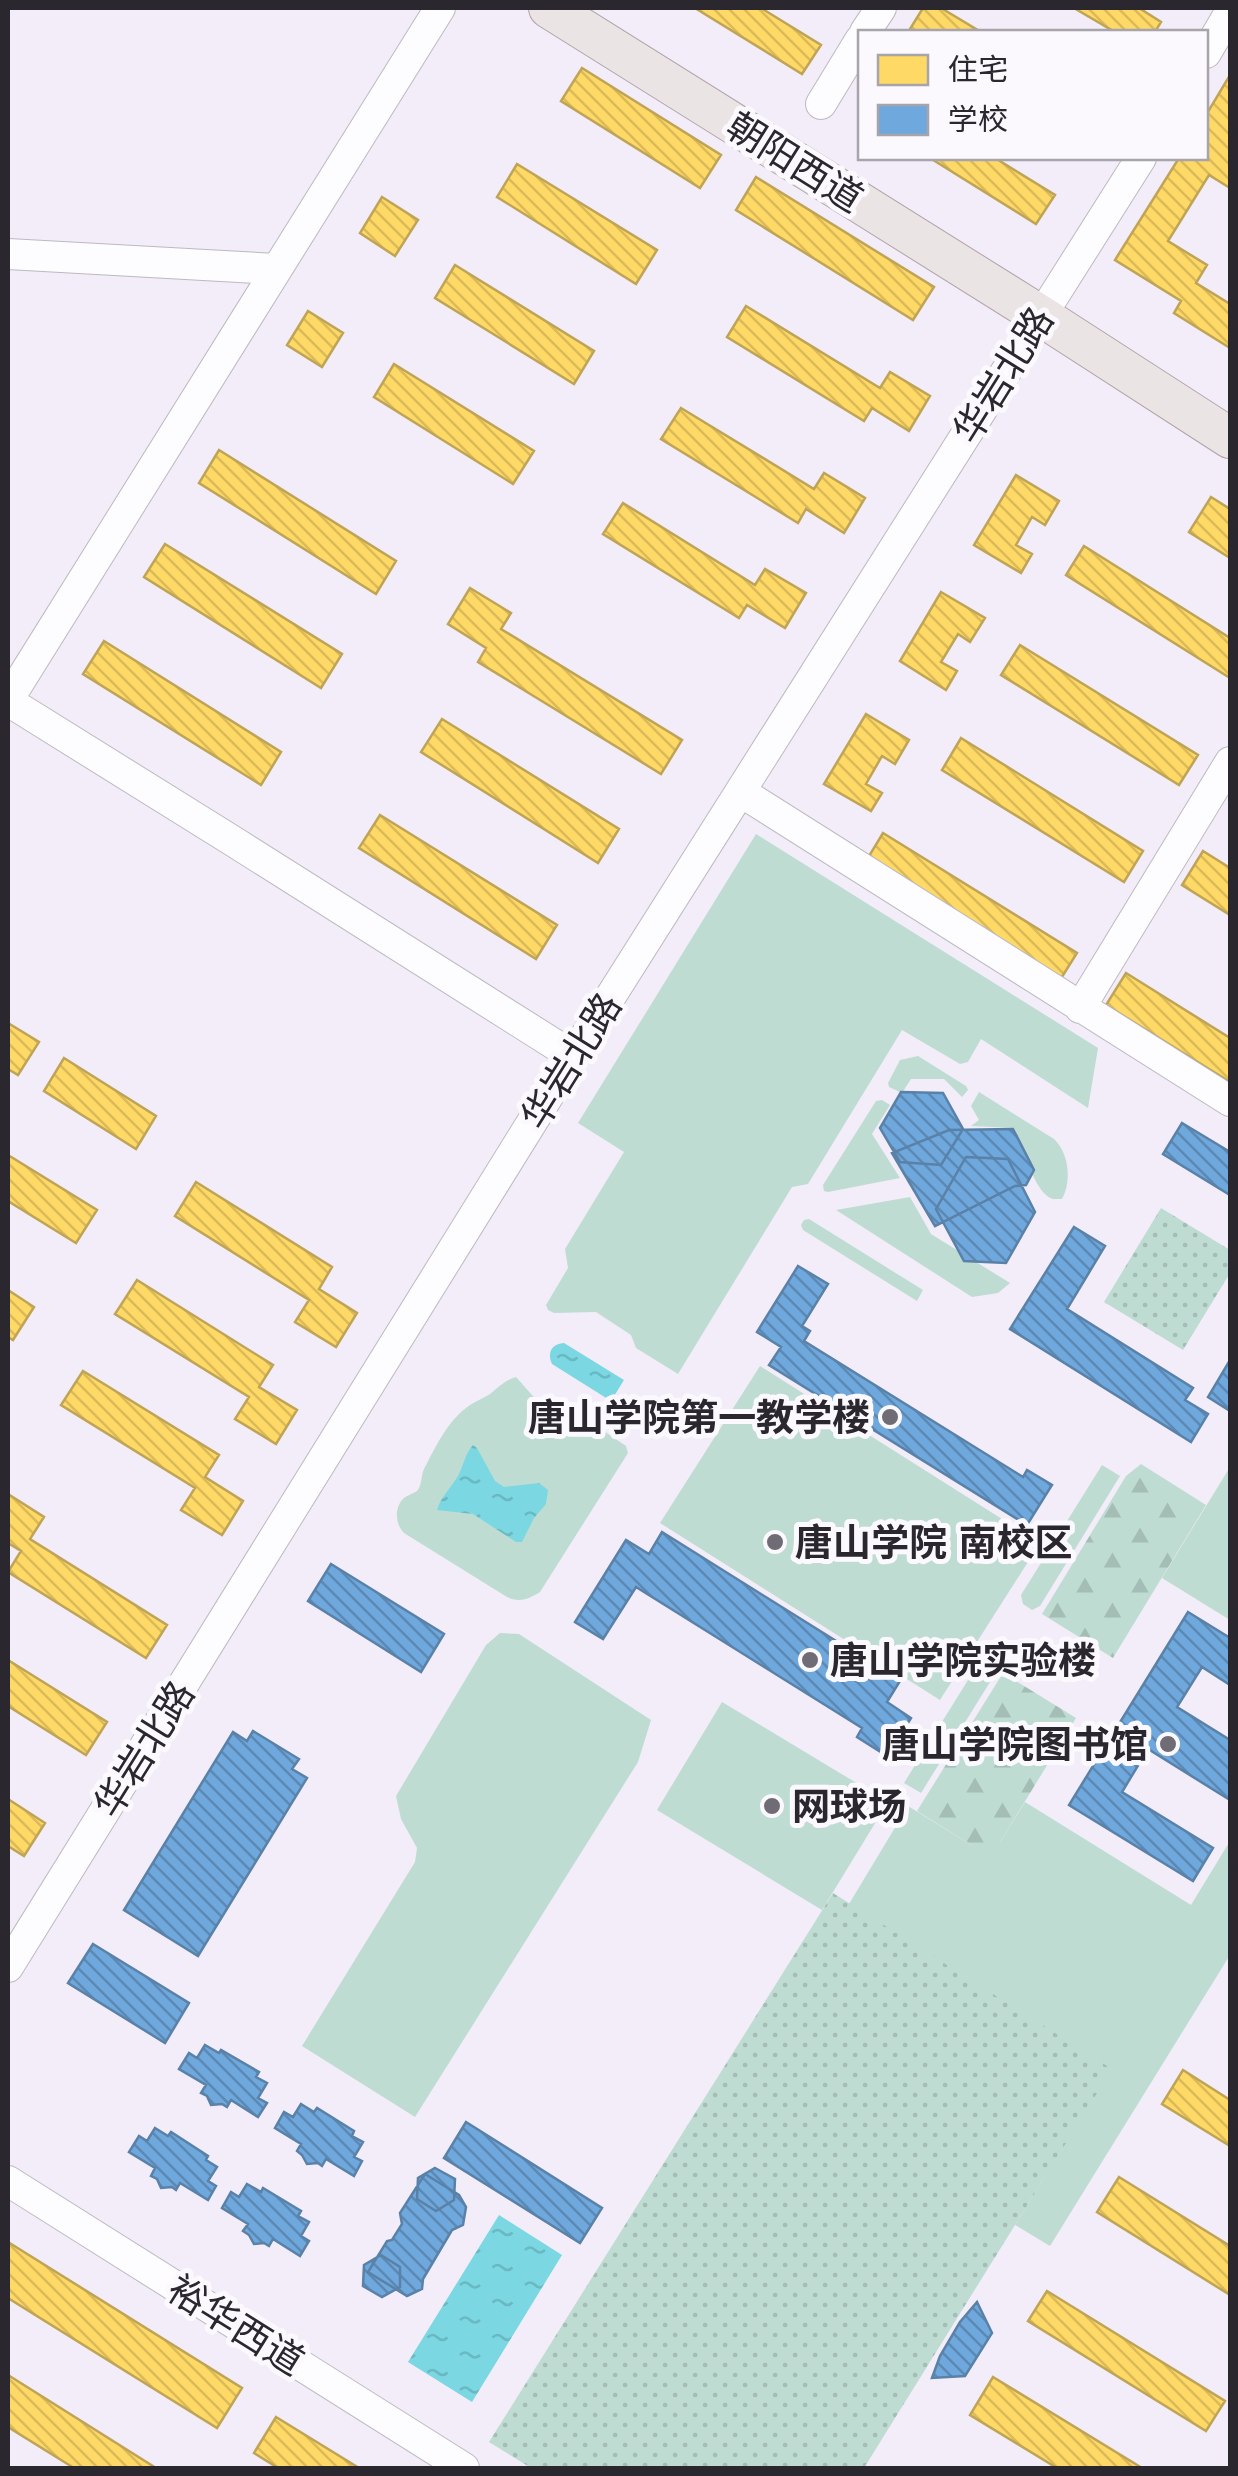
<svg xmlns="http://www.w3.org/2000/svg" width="1238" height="2476" font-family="Jost,'Noto Sans SC',sans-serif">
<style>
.green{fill:#bfdcd3}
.forest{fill:url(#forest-firs)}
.park{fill:url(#park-dots)}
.water{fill:url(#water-ripples)}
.homes{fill:url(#homes-back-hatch);stroke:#bfa456;stroke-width:2.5}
.schools{fill:url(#schools-back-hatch);stroke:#5a81a8;stroke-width:2.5}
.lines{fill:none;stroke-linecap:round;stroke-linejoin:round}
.minor-casing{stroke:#bdb9c2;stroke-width:32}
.major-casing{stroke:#b1a2a8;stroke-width:42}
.minor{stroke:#fdfcfe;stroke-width:30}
.major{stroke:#ebe4e4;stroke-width:40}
.poi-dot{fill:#706c75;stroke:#fbf9fd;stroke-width:4}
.labels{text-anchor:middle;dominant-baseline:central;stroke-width:10;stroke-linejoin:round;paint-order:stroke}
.street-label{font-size:38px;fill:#2a272f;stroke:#fbf9fd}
.poi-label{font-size:38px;font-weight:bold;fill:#2a272f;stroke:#fbf9fd;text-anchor:start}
</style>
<defs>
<pattern id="forest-firs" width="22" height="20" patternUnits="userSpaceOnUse" patternTransform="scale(2.5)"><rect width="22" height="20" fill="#bfdcd3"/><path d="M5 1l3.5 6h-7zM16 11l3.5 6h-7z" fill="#a4bdb5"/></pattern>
<pattern id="park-dots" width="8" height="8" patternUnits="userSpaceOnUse" patternTransform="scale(2.5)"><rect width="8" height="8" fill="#bfdcd3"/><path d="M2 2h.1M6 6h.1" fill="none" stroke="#a4bdb5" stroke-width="1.8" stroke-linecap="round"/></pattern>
<pattern id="water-ripples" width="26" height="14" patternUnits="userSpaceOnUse" patternTransform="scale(2.5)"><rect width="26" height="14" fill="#7bd7e2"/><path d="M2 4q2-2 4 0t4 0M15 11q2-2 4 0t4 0" fill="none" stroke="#6ab9c2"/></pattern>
<pattern id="homes-back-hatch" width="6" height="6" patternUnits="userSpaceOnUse" patternTransform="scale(2.5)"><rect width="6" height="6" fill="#ffd966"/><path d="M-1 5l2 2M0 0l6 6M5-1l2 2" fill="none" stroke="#dbba59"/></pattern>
<pattern id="schools-back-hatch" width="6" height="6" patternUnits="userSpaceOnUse" patternTransform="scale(2.5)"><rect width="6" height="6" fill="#6fa8dc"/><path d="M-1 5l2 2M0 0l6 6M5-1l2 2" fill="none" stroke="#5b89b3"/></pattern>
</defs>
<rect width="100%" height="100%" fill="#f2edf8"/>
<path class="green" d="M756 834 1098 1048 1088 1108 981 1039 968 1062 960 1064 902 1030 808 1184 792 1187 678 1374 636 1348 631 1335 596 1312 554 1313 548 1310 546 1305 568 1268 565 1249 624 1152 578 1123Z
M918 1056 966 1086 968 1090 962 1097 944 1079H911L902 1093 889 1087 888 1083 900 1060Z
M979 1092 1054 1139C1069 1153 1072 1181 1062 1199 1054 1199 1052 1200 1046 1195 1033 1184 1021 1145 1014 1128L971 1126 979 1120 971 1106Z
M882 1100 890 1105 872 1134 900 1178 828 1192 824 1191 823 1185 876 1101Z
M910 1197 931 1234 1010 1283 998 1293 972 1297 836 1210Z
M809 1219 923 1290 917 1301 803 1230 801 1225 804 1220Z
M760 1366 1040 1543 940 1700 660 1523Z
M516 1377 540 1404 558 1415 575 1425 592 1423 626 1446 628 1453 540 1592C528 1599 521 1603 507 1597L404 1533C395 1524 394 1507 404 1498 406 1496 416 1492 417 1491 422 1486 421 1475 424 1469 436 1446 448 1420 470 1405 476 1401 484 1398 490 1394 499 1387 505 1380 516 1377Z
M1102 1465 1120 1476 1040 1606 1032 1610 1023 1604 1021 1595Z
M1230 1467V1620L1162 1578Z
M500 1633 519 1634 651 1720 638 1762 415 2117 302 2046 415 1862 417 1848 401 1819 396 1796 486 1645Z
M983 1663 993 1668 995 1674 921 1793 904 1783 978 1664Z
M722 1702 888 1802 822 1910 657 1810Z
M1025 1802 1191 1905 1230 1841V1955L1050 2246 1015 2225 1111 2069 849 1904 908 1806 973 1846 1000 1842Z"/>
<path class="forest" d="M1141 1464 1206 1505 1113 1658 1042 1614 1126 1476Z
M1003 1673 1076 1718 1000 1842 987 1847 973 1846 917 1811Z"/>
<path class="park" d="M1161 1208 1230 1250V1273L1183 1350 1104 1302Z
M833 1893 1112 2069 864 2468H531L489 2442Z"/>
<path class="water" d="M564 1343 624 1380 611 1401 552 1364C547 1353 551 1344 564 1343Z
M473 1445 477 1448 495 1481 504 1487 539 1483 548 1490 546 1504 534 1518 522 1542H516L473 1514 437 1510C441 1496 452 1487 459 1474 464 1464 465 1454 473 1445Z
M499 2215 562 2255 472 2402 408 2362Z"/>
<path class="homes" d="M695 8H761L821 45 802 74Z
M923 8H941L981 32H916L910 29Z
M1074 8H1139L1161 22 1155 32H1115Z
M582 68 721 155 700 188 561 101Z
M1230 75V188L1209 175 1168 241 1207 265 1196 283 1230 304V348L1174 313 1181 301 1115 260 1179 158H1206V115Z
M930 158H995L1055 195 1036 224Z
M517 164 657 250 636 284 497 197Z
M756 177 934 287 913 320 736 210Z
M382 197 418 220 395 256 360 233Z
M455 265 594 351 574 384 435 298Z
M746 306 880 388 890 372 930 396 909 431 872 408 864 421 727 337Z
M308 311 343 333 322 367 287 345Z
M394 364 534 451 513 484 374 397Z
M681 408 814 489 824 473 865 498 844 533 806 509 798 523 661 439Z
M219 450 396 561 376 594 199 483Z
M1016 475 1059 501 1045 525 1032 517 1016 545 1032 554 1021 573 974 545Z
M1211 497 1230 509V558L1189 532Z
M623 503 755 585 765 569 806 593 785 628 747 605 739 618 603 534Z
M165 544 342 654 321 688 144 577Z
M1084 546 1230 638V678L1066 575Z
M470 588 511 613 501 629 682 740 661 774 478 662 486 648 448 624Z
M941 592 985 618 970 642 958 634 941 662 957 671 946 690 900 661Z
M104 641 281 752 261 785 83 674Z
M1020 645 1198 755 1179 785 1001 675Z
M866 714 909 740 895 764 882 756 866 784 882 793 871 811 824 784Z
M442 719 619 829 598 863 421 752Z
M961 738 1143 851 1124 882 942 770Z
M380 815 557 925 536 959 359 848Z
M883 833 1077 953 1060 980 866 861Z
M1203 851 1230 868V915L1182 885Z
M1126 973 1230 1038V1082L1106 1005Z
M8 1023 39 1042 18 1075 8 1069Z
M64 1058 156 1116 136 1149 44 1091Z
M8 1155 97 1210 76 1243 8 1201Z
M196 1182 332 1267 319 1289 357 1313 336 1347 295 1322 309 1300 175 1216Z
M137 1280 273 1365 259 1387 297 1410 276 1444 235 1419 249 1397 115 1314Z
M8 1290 34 1307 13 1340 8 1337Z
M83 1371 219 1455 205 1477 243 1501 222 1535 181 1510 195 1488 61 1405Z
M8 1494 44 1517 30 1539 167 1625 146 1658 8 1572 21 1551 8 1543Z
M8 1660 107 1722 86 1755 8 1706Z
M8 1799 45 1823 24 1856 8 1846Z
M1183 2070 1230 2100V2146L1162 2104Z
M1119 2177 1230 2246V2295L1097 2212Z
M8 2242 242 2388 217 2428 8 2298Z
M1047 2291 1225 2401 1206 2431 1028 2321Z
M8 2375 156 2468H74L8 2427Z
M993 2377 1142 2468H1057L970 2415Z
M276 2417 359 2468H278L254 2453Z"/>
<path class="schools" d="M901 1092 943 1093 963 1129 941 1165 900 1162 880 1128Z
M1182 1123 1230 1152V1195L1163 1154Z
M1013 1129 1034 1170 1026 1185 1015 1186 935 1226 892 1153 949 1130Z
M966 1157 1008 1159 1035 1212 1006 1263 964 1261 936 1209Z
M1074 1227 1105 1246 1067 1309 1193 1388 1185 1400 1208 1414 1191 1442 1010 1329Z
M798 1266 828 1284 802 1326 810 1331 804 1341 1023 1477 1027 1470 1052 1485 1027 1525 769 1365 781 1347 757 1332Z
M1230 1360V1411L1208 1397Z
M662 1532 900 1681 887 1702 911 1718 887 1756 857 1737 862 1728 636 1587 603 1639 575 1622 626 1540 649 1554Z
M331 1564 444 1634 421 1672 308 1601Z
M1188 1612 1230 1638V1685L1202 1667 1177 1707 1230 1740V1800L1148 1749 1122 1792 1213 1848 1193 1881 1069 1805Z
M253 1731 299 1759 292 1769 307 1778 198 1956 124 1910 233 1732 247 1741Z
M93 1944 189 2003 165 2043 68 1983Z
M205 2045 219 2053 221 2050 259 2072 256 2077 267 2083 258 2098 267 2103 258 2117 231 2100 227 2107 222 2104 211 2105 207 2096 201 2093 206 2085 179 2069 189 2053 197 2058Z
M301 2104 314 2112 317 2108 354 2131 352 2136 363 2142 354 2157 362 2161 354 2176 326 2159 322 2166 318 2163 307 2164 302 2155 297 2151 301 2144 275 2128 284 2112 293 2117Z
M466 2122 602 2208 580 2243 444 2158Z
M155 2128 168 2136 171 2132 208 2156 206 2160 217 2167 208 2181 216 2186 208 2200 180 2183 176 2190 172 2187 161 2188 157 2179 151 2176 155 2168 129 2152 139 2136 147 2141Z
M435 2168 455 2179 454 2200 436 2211 417 2199 418 2178Z
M425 2174 459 2195 466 2207 463 2225 452 2230 423 2279 422 2289 407 2296 368 2272 387 2241 392 2240 402 2224 400 2213Z
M247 2184 261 2192 263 2188 301 2211 298 2216 309 2222 301 2236 309 2241 300 2256 273 2239 269 2246 264 2243 254 2244 249 2235 243 2231 248 2224 222 2208 231 2192 239 2197Z
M381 2255 400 2267V2287L382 2297 363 2286 364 2265Z
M977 2302 992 2333 965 2376 932 2378 940 2356 960 2322Z"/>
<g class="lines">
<defs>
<path id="minor" d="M865 32 881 8
M1206 53 1230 12
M821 104 860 40
M8 254 276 269
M8 700 440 8
M8 701 236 843 573 1056
M741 792 1230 1101
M1080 1008 1230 762
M8 1967 573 1056 1141 158
M8 2181 464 2468"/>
<path id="major" d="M549 8 1041 316 1230 438"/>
</defs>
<use href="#minor" class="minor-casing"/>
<use href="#major" class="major-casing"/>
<use href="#minor" class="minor"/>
<use href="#major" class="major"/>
</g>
<g class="poi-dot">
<circle cx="890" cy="1417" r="10"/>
<circle cx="775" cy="1542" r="10"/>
<circle cx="810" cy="1660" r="10"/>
<circle cx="1168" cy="1744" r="10"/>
<circle cx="772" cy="1806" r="10"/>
</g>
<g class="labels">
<g class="street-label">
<text transform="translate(795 162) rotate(32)">朝阳西道</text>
<text transform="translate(1003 375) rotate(-58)">华岩北路</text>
<text transform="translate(571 1061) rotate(-58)">华岩北路</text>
<text transform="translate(144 1749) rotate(-58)">华岩北路</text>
<text transform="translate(236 2325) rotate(32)">裕华西道</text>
</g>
<g class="poi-label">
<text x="870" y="1417" text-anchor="end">唐山学院第一教学楼</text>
<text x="795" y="1542">唐山学院 南校区</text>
<text x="830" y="1660">唐山学院实验楼</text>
<text x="1148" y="1744" text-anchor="end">唐山学院图书馆</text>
<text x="792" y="1806">网球场</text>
</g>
</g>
<rect width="1238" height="2476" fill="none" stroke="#2a272f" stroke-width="20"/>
<rect x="858" y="30" width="350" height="130" fill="#fbf9fd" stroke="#a7a5ab" stroke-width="2.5"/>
<rect x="878" y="55" width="50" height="30" fill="#ffd966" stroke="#a7a5ab" stroke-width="2.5"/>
<text x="948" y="80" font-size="30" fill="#2a272f">住宅</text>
<rect x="878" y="105" width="50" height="30" fill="#6fa8dc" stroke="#a7a5ab" stroke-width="2.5"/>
<text x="948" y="130" font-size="30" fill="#2a272f">学校</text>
</svg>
